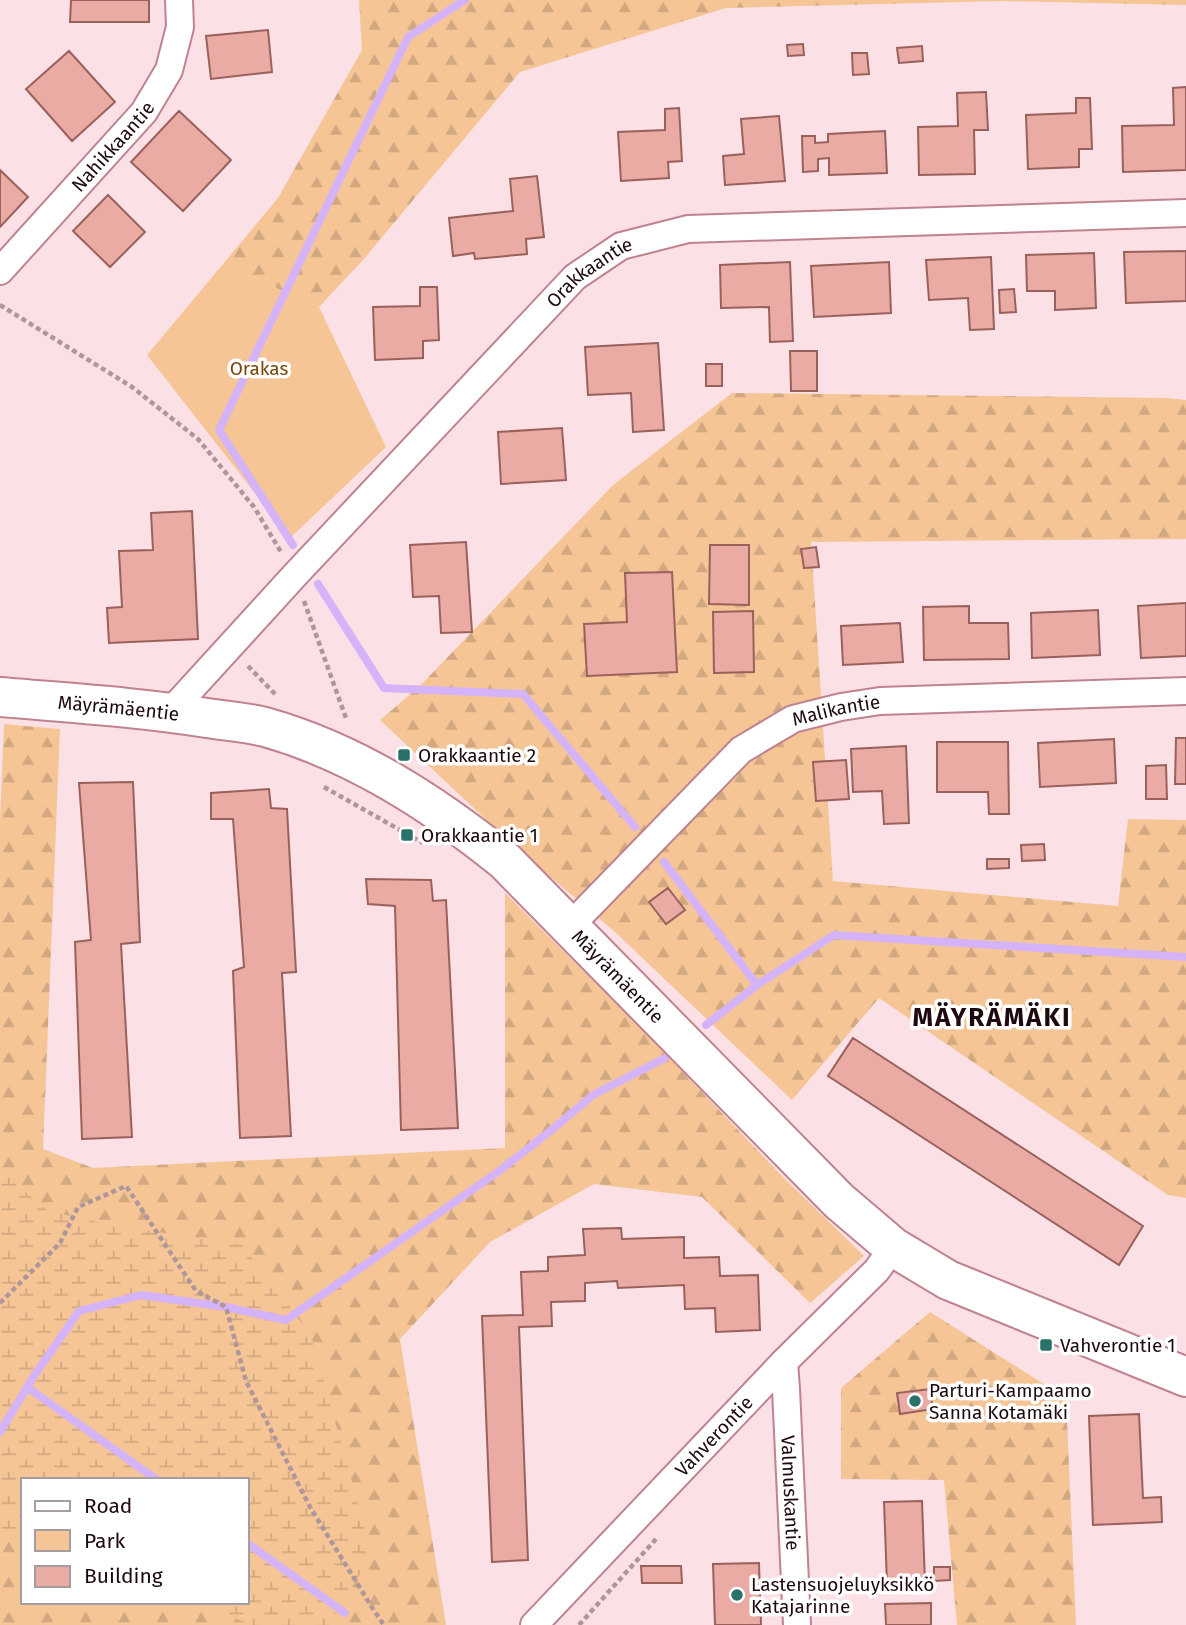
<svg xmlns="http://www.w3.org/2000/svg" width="1186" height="1625" font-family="'Fira Sans',sans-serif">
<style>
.forest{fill:url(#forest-firs);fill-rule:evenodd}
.wetland{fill:url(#wetland-marsh)}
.park{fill:#f5c596}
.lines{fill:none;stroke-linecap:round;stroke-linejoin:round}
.stream{stroke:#d4b3f9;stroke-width:8}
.building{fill:#eaaba5;stroke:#9a615c;stroke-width:2}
.street-casing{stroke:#bf8390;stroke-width:30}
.secondary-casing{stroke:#bf8390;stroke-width:42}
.path{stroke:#ae969b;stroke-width:4.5;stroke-dasharray:5 3.5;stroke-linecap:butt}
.street{stroke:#fff;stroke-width:26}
.secondary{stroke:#fff;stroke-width:38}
.poi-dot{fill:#297169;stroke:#fff;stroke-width:2.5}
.labels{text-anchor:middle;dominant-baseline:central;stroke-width:7;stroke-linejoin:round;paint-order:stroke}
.street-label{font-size:19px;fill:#1e090e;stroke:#fff}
.park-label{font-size:19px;fill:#774709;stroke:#fff}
.poi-label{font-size:19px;fill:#1e090e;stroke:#fff;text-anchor:start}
.district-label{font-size:26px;font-weight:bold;letter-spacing:2px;fill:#1e090e;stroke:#fff}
</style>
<defs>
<pattern id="forest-firs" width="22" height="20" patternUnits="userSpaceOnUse" patternTransform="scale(1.75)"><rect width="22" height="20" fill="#f5c596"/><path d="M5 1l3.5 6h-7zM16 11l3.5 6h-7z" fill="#d2a880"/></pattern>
<pattern id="wetland-marsh" width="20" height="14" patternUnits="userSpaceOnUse" patternTransform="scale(1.75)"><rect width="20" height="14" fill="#f5c596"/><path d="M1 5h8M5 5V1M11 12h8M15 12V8" fill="none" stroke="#d2a880"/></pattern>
</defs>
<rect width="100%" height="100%" fill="#fbe0e5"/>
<path class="forest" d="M359 0H1186V5L1001 1 726 8 520 72 363 260 319 307 223 264 278 198 362 50Z
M732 393 1167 398 1186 400V539L811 542 833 881 1118 906 1128 819 1186 820V1198L1168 1195 879 998 792 1100 615 932 512 844 380 720 419 687 613 485Z
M4 724 60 729 43 1149 93 1168 505 1148V893L640 1027 781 1175 864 1256 810 1303 702 1197 594 1184 490 1242 400 1339 446 1625H0V822ZM23 1480H247V1602H23Z
M930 1312 1066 1398 1076 1625H957L944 1480 841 1479V1388Z"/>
<path class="wetland" d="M0 1170 48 1211 106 1224 242 1245 311 1335 372 1554 329 1625H253L239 1620 201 1602H247V1480H23V1531L19 1530 0 1542Z"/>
<path class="park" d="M223 264 319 307 386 447 290 538 147 355Z"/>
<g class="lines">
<path class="stream" d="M293 545 219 430 408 37 465 0
M318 584 384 688 523 694 635 827
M664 862 757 985
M706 1025 757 985 834 935 1186 957
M27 1387 157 1480
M0 1432 34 1376 79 1311 141 1295 226 1307 286 1320 502 1169 554 1128 593 1095 665 1058
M247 1543 345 1613"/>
</g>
<path class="building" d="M71 0H149V22H70Z
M268 30 272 72 211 79 206 36Z
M803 44 804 55 788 56 787 45Z
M922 46 923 61 899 63 897 48Z
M69 51 115 102 72 141 26 89Z
M852 53H867L869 74 853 75Z
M1186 87V170L1123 172 1122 126 1174 125 1173 88Z
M986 92 988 130H974L975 174 919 175 918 127 958 126 957 93Z
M1076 98H1090L1092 149H1079V167L1028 169 1026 115 1076 113Z
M679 108 682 161 668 162 669 178 621 181 618 132 665 130V109Z
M179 111 231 160 183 211 131 162Z
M779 116 785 181 725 185 723 156 744 154 741 119Z
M885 131 887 173 829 175V158L818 159V171L803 172 802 136H815V143L828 142V134Z
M0 170 28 197 0 227Z
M537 176 544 237 526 239 527 254 475 259 474 253 453 256 449 218 513 211 510 179Z
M108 195 145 232 110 267 73 231Z
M1186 251V301L1126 303 1124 252Z
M1094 253 1096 308 1055 310V291H1027L1026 255Z
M991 257 994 329 970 330 968 298 929 300 926 260Z
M790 262 793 341 770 342 769 307 721 308 720 265Z
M889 262 891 313 814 317 811 266Z
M420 287H437L439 340 423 341V358L375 360 373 307 420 306Z
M1014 289 1016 312 1000 313 999 290Z
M658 343 664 430 633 432 631 393 588 395 585 347Z
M790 351H817V391H791Z
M706 364H722V386H706Z
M562 428 566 480 501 484 498 432Z
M192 511 198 639 109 643 107 608 122 607 119 551 153 550 151 513Z
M466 542 472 632 441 633 439 596 413 597 410 545Z
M710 545H749V605L709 604Z
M816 547 819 567 804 568 801 549Z
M672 572 677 672 587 676 584 624 627 622 625 573Z
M1186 603V656L1141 658 1138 606Z
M969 606V623H1008L1009 659 924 660 923 607Z
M1098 610 1100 655 1032 658 1031 613Z
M753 611 754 672 714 673 713 612Z
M900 623 903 662 843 665 841 626Z
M1176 738H1186V784H1175Z
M1114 739 1116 783 1040 787 1038 743Z
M937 742H1008L1009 814H989L988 792H937Z
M906 746 909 823 884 824 882 791 853 792 851 749Z
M846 760 849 799 816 801 813 762Z
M1166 765 1167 799H1146V766Z
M133 782 140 942 121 944 132 1137 82 1139 75 942 91 940 79 783Z
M269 789 271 808 287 809 296 972 282 973 291 1136 240 1138 233 971 244 967 233 819H211V793Z
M1044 844 1045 860 1022 861 1021 845Z
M987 859H1009V868L987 869Z
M366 879 431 880 433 901 446 900 458 1128 401 1130 395 906 368 904Z
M668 888 685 910 666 924 649 902Z
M853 1038 1143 1226 1119 1265 828 1076Z
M621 1228 622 1239 684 1237V1258L719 1257 720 1276 758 1275 760 1330 716 1332 715 1308 685 1309 684 1285 618 1288 617 1281 585 1283V1301L551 1302 552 1326 519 1327 528 1560 492 1562 482 1316 523 1315 521 1272 548 1271V1257L585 1255 583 1229Z
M930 1389 933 1409 900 1414 897 1393Z
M1139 1414 1143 1498 1161 1497 1162 1522 1093 1525 1089 1416Z
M922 1501 925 1583 887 1584 884 1502Z
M759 1563 761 1625H715L713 1564Z
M641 1566H681L682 1583H642Z
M934 1567H950V1580L934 1581Z
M931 1603V1625H886L885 1604Z"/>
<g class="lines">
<defs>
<g id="street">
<path id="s1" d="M0 271 144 112 169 70 180 27 179 0"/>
<path id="s2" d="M170 712 295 575 575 277 621 246 688 229 1186 213"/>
<path id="s3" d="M570 926 741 750 793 719 841 707 880 701 1186 691"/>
<path id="s4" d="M784 1362 786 1389 797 1625"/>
<path id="s5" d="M534 1625 784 1362 877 1270 893 1247"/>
</g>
<g id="secondary">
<path id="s6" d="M0 697C69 703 138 707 207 718 226 721 246 722 265 727 354 752 433 803 505 861L839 1201 893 1247 948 1280 1186 1377"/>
</g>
</defs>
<use href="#street" class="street-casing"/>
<use href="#secondary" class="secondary-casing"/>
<path class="path" d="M0 305 132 387 198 439 254 507 281 552
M304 601 347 721
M248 666 276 695
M324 787 423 843
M0 1303 60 1243 78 1207 126 1186 196 1291 226 1307 246 1381 310 1507 373 1609 384 1625
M579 1625 656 1539"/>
<use href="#street" class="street"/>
<use href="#secondary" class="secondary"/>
</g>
<g class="poi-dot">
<rect x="397" y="748" width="14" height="14" rx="3.5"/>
<rect x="400" y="828" width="14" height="14" rx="3.5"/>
<rect x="1039" y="1338" width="14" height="14" rx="3.5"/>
<circle cx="915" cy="1401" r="7"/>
<circle cx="737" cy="1595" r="7"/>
</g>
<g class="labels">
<g class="street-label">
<text stroke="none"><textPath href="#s1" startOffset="168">Nahikkaantie</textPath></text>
<text stroke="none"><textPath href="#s2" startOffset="609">Orakkaantie</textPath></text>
<text stroke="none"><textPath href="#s6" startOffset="119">Mäyrämäentie</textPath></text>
<text stroke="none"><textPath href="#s3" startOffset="350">Malikantie</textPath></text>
<text stroke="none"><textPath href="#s6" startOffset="705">Mäyrämäentie</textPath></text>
<text stroke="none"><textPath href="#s5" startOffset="261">Vahverontie</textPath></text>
<text stroke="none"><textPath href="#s4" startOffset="131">Valmuskantie</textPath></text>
</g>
<g class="park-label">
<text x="259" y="368">Orakas</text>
</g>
<g class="poi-label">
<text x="418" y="755">Orakkaantie 2</text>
<text x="421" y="835">Orakkaantie 1</text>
<text x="1060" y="1345">Vahverontie 1</text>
<text x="929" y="1390">Parturi-Kampaamo<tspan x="929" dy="22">Sanna Kotamäki</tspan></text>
<text x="751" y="1584">Lastensuojeluyksikkö<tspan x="751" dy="22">Katajarinne</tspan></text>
</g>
<g class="district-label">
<text x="992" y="1017">MÄYRÄMÄKI</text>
</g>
</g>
<rect x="21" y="1478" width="228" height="126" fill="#ffffff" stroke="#a59d9f" stroke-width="2"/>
<rect x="35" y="1501" width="35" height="10" fill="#ffffff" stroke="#a59d9f" stroke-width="2"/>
<text x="84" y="1513" font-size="21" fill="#1e090e">Road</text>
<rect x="35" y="1530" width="35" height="21" fill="#f5c596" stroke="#a59d9f" stroke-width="2"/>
<text x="84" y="1548" font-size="21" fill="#1e090e">Park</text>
<rect x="35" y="1566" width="35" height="21" fill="#eaaba5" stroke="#a59d9f" stroke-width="2"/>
<text x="84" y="1583" font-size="21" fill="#1e090e">Building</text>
</svg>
